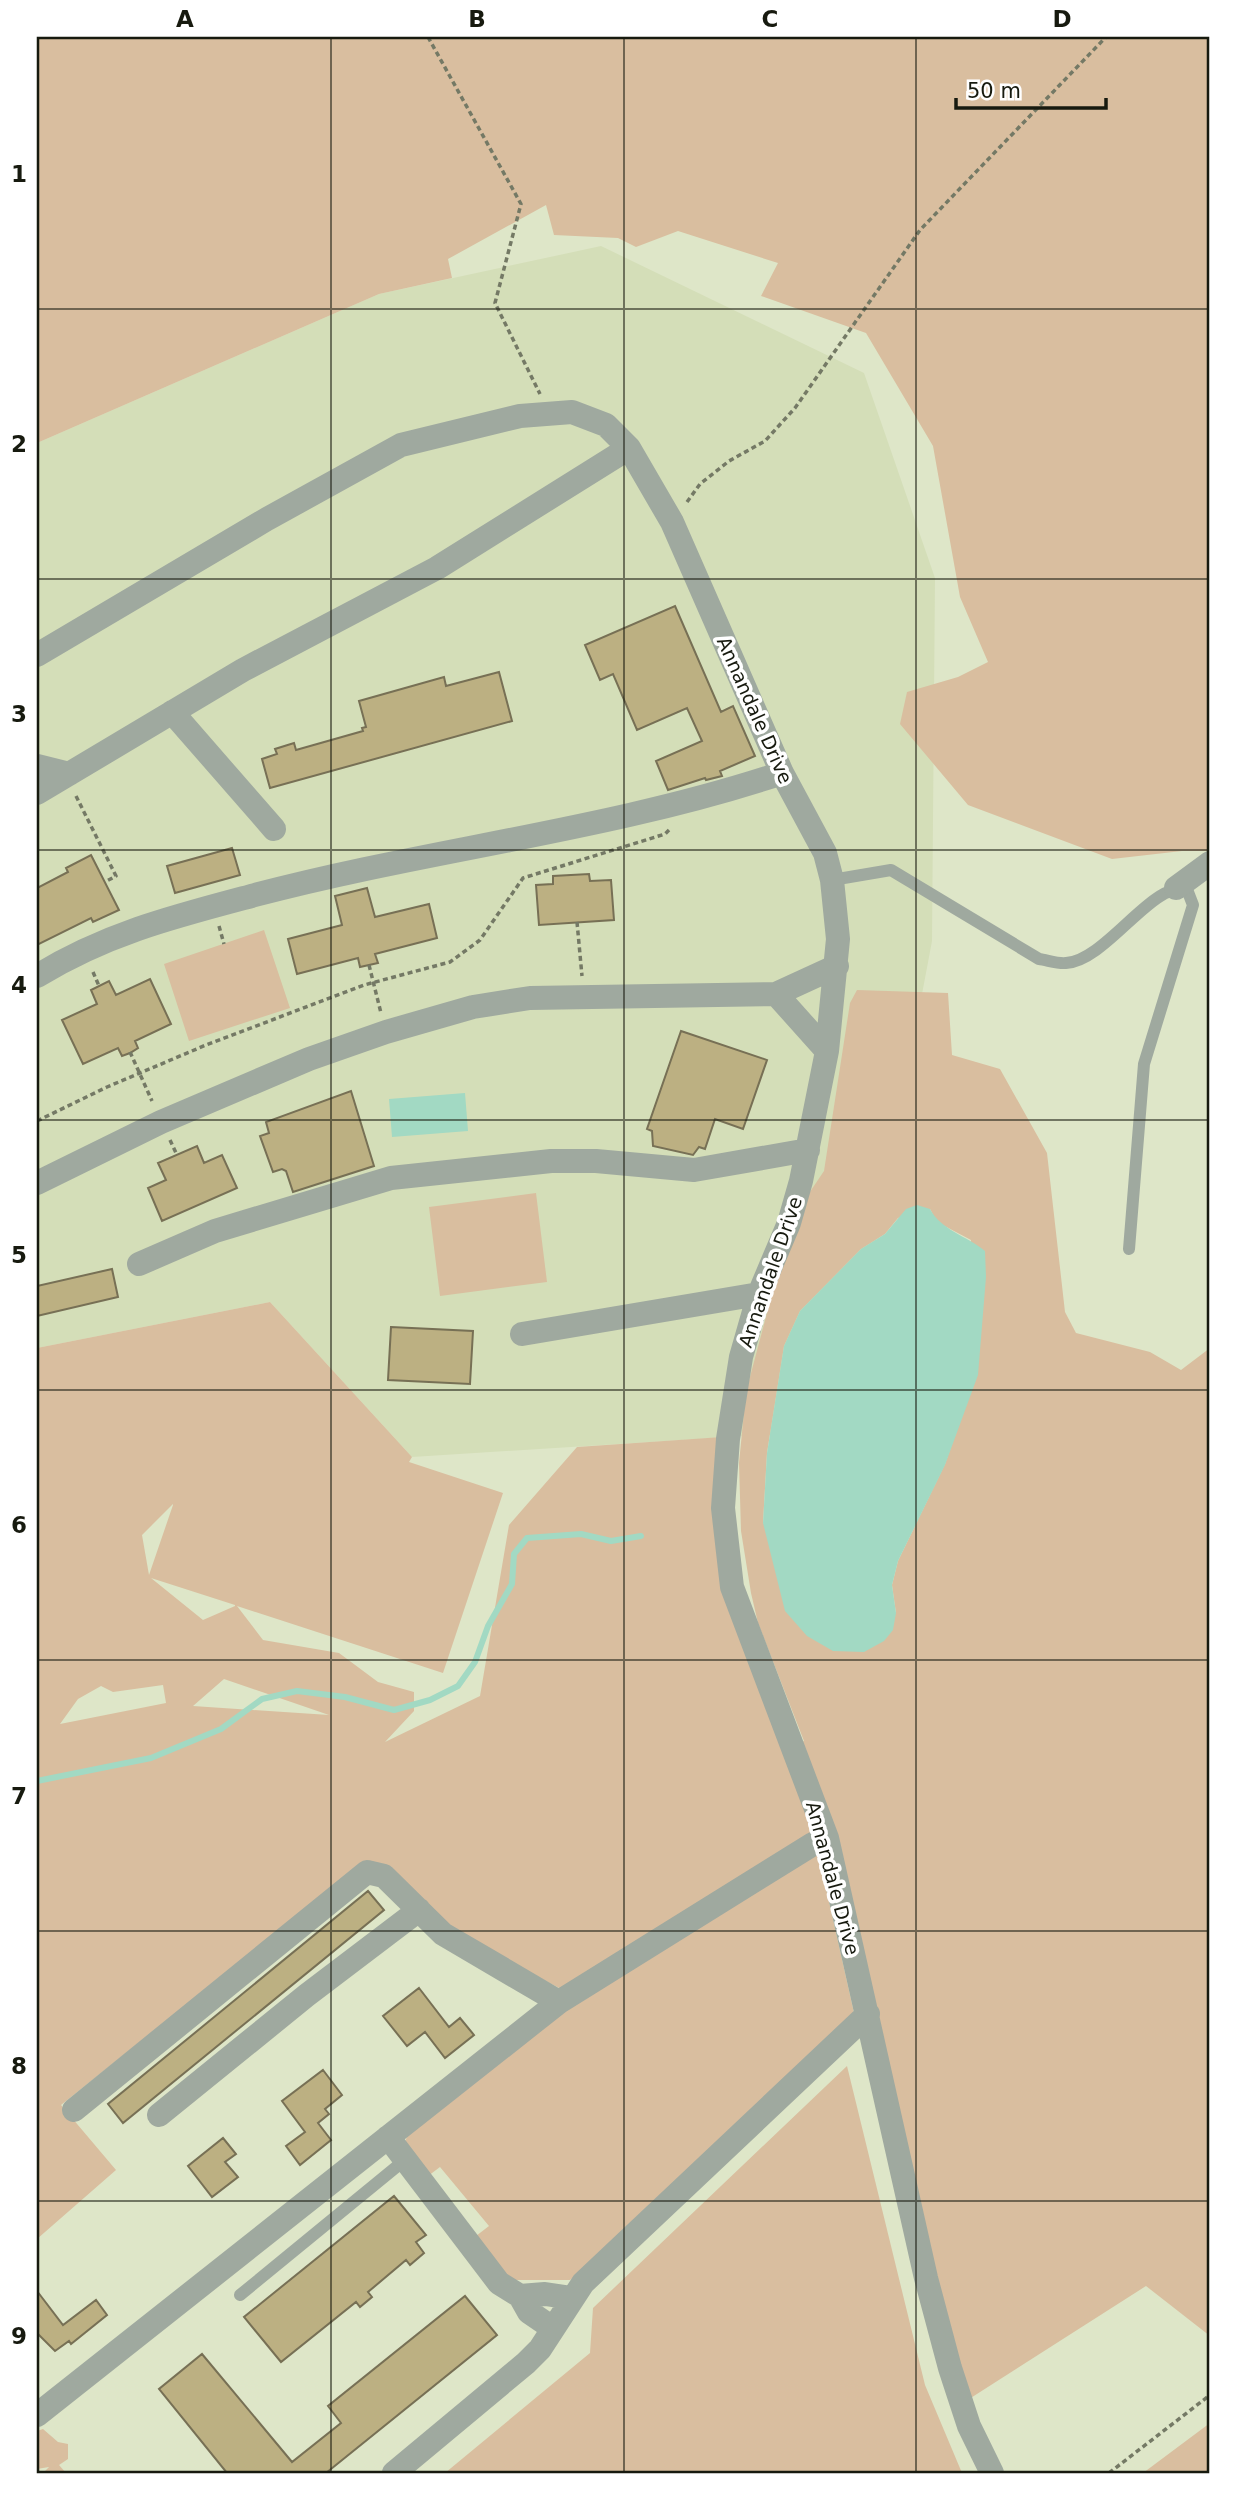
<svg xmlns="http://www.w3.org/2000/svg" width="1247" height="2510" font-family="'DejaVu Sans',sans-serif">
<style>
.built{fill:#d4deb8}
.green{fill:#d9be9f;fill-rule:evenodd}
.water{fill:#a2d9c3}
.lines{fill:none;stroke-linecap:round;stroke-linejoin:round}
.stream{stroke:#a2d9c3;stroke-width:6}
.building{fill:#bcb082;stroke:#777055;stroke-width:2}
.path{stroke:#747965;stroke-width:3.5;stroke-dasharray:5 3.5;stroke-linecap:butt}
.lane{stroke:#9fa99f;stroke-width:12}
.street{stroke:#9fa99f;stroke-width:24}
.grid{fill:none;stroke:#171a0f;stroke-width:2;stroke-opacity:0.55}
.labels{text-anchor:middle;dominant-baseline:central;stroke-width:7;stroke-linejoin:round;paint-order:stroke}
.street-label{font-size:19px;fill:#171a0f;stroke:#fff}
.neatline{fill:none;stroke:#171a0f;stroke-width:2.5}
.grid-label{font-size:23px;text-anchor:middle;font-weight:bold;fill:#171a0f}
</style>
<rect width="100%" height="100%" fill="#dee6c8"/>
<path class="built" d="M601 246 864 373 935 578 932 941 840 1430 412 1457 270 1302 37 1348V443L379 294Z"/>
<path class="green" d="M37 37H1210V851H1182L1112 859 968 805 900 724 907 692 958 677 988 662 960 597 933 446 866 333 761 296 778 263 678 231 636 247 618 238 554 235 546 205 448 259 452 278 379 294 37 443Z
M264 930 290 1008 189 1041 164 964Z
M857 990 948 993 952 1055 1000 1069 1047 1153 1065 1312 1076 1333 1150 1352 1181 1370 1210 1348V2336L1146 2286 966 2401 798 1744 804 1741 758 1623 751 1593 741 1531 739 1463 746 1392 767 1313 766 1288 789 1223 824 1171 850 1003ZM930 1209 937 1222 971 1240 959 1424 945 1464 898 1561 892 1585 896 1613 763 1523 767 1453 784 1346 800 1311 861 1249 885 1234 898 1218Z
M536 1193 547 1282 440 1296 429 1207Z
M270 1302 412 1457 409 1462 503 1493 443 1673 237 1606 263 1640 339 1653 378 1682 414 1692V1711L385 1742 480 1696 509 1525 577 1447 722 1437 715 1506 815 1834 567 1992 447 1930 382 1869 335 1886 61 2105 116 2170 37 2239V1348ZM173 1504V1505L149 1575 142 1535ZM151 1578 235 1605V1606L203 1620ZM224 1679 329 1715 193 1706ZM163 1685 166 1703 60 1724 78 1699 101 1686 113 1692Z
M817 1848 854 2013 594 2262 570 2280H509L476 2236 489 2226 440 2167 428 2176 405 2142 412 2123 562 2008Z
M847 2066 925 2385 962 2473H445L590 2353 593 2308Z
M1210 2423V2473H1143Z
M43 2429 58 2442 68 2444V2459L59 2465 66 2473H43L49 2467 37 2469V2431Z"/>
<path class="water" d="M465 1093 468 1131 392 1137 389 1099Z
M917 1205 930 1209C941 1230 967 1236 985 1251L986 1277 978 1375 945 1465 898 1561 892 1585 896 1613 893 1630 884 1641 864 1652 833 1651 807 1636 785 1611 763 1523 767 1453 784 1346 800 1311 861 1249 885 1234 906 1209Z"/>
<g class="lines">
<path class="stream" d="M37 1781 151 1758 221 1729 262 1699 297 1691 345 1697 394 1710 430 1700 458 1686 475 1662 488 1626 512 1584 514 1554 527 1538 581 1534 611 1541 641 1536"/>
</g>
<path class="building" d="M675 606 721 712 733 706 755 756 720 771 722 776 706 780 705 778 668 790 656 761 702 741 687 708 637 730 613 674 600 680 585 645Z
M499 672 512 721 270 788 262 759 277 754 275 749 294 743 296 750 363 731 362 728 366 727 359 701 444 677 446 686Z
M232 848 240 875 175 893 167 866Z
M91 855 119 910 93 922 91 918 37 945V888L68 872 66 868Z
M589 874 590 881 611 880 614 920 539 925 536 885 553 884V876Z
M367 888 375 917 429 904 437 938 375 954 378 963 360 967 358 958 297 974 288 939 342 925 335 896Z
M150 979 171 1024 135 1041 138 1048 130 1053 122 1056 118 1048 83 1064 62 1020 97 1004 91 990 109 981 116 995Z
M681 1031 767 1060 743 1129 715 1119 705 1149 699 1147 693 1155 653 1146 652 1131 647 1129Z
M351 1091 374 1166 293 1192 286 1171 282 1169 273 1172 260 1136 269 1133 266 1122Z
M197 1146 204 1163 222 1155 237 1188 162 1221 148 1188 166 1180 158 1163Z
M112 1269 118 1297 37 1316V1286Z
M391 1327 473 1331 470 1384 388 1380Z
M368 1891 384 1910 123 2123 108 2104Z
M419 1988 449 2027 460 2018 474 2035 445 2058 425 2032 407 2046 383 2016Z
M323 2070 342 2095 325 2109 329 2114 318 2123 331 2140 300 2165 286 2146 305 2132 282 2101Z
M223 2138 236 2154 225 2162 238 2177 212 2197 188 2166Z
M394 2196 426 2235 416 2242 424 2253 410 2265 406 2260 368 2292 372 2297 360 2307 356 2302 281 2362 244 2317Z
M37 2291 63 2325 96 2300 107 2315 71 2344 69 2341 55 2351 37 2333Z
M465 2296 497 2335 326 2473H227L159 2389 202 2354 292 2462 341 2423 328 2406Z"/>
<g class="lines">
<path class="path" d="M428 37 521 204 495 303 540 394
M687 502 700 484 729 461 765 441 795 408 920 230 1106 37
M76 796 116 876 105 882
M577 922 582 976
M219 926 224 944
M369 965 381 1013
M93 972 99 986
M130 1052 152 1101
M37 1121 107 1087 206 1045 364 985 450 962 480 940 523 878 665 834 669 830
M170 1140 177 1155
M1109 2473 1210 2395"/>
<path class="lane" d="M832 880 891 870 1039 959C1047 960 1058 964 1066 963 1107 961 1157 874 1188 892L1193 905 1144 1064 1129 1249
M240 2295 406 2159"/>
<path class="street" d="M37 655 267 519 401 445 520 416 572 412 606 425 629 448 672 522 782 773 825 853 832 880 838 939 827 1051 801 1181 789 1223 759 1294 741 1357 728 1439 723 1508 732 1587 827 1838 926 2278 950 2368 969 2426 992 2473
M172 712 274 829
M37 766 69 774
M37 793 243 670 437 568 629 448
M1176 888 1210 863
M37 976C107 933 176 916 255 895 429 849 611 830 782 773
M776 994 827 1051
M37 1183 161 1122 309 1059 386 1032 473 1007 530 998 776 994 837 966
M139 1264 215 1231 391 1178 551 1161H596L694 1170 808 1150
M522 1334 759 1294
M74 2110 367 1872 384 1876 443 1934 559 2002
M159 2115 307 1995 419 1910
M388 2137 499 2283 520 2296 545 2294 572 2298
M520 2296 529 2312 551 2327
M37 2415 559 2002 813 1844 827 1838
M394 2473 526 2363 540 2349 583 2283 868 2014"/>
</g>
<path class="grid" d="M331 37V2473M624 37V2473M916 37V2473M37 309H1210M37 579H1210M37 850H1210M37 1120H1210M37 1390H1210M37 1660H1210M37 1931H1210M37 2201H1210"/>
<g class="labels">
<g class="street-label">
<text transform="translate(755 710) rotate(66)">Annandale Drive</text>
<text transform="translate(770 1272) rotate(-71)">Annandale Drive</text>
<text transform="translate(833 1878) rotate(75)">Annandale Drive</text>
</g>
</g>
<rect width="1247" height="2510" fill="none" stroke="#ffffff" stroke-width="77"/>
<path d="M956 98v10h150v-10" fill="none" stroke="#171a0f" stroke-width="3.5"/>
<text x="967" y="98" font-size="21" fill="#171a0f" stroke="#ffffff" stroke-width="5" paint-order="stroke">50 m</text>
<rect x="38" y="38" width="1170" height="2434" class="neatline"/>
<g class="grid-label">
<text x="185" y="27">A</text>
<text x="477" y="27">B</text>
<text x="770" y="27">C</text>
<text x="1062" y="27">D</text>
<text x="19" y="182">1</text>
<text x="19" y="452">2</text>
<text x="19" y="722">3</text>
<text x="19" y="993">4</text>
<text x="19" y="1263">5</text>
<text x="19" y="1533">6</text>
<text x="19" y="1804">7</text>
<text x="19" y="2074">8</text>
<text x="19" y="2344">9</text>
</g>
</svg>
